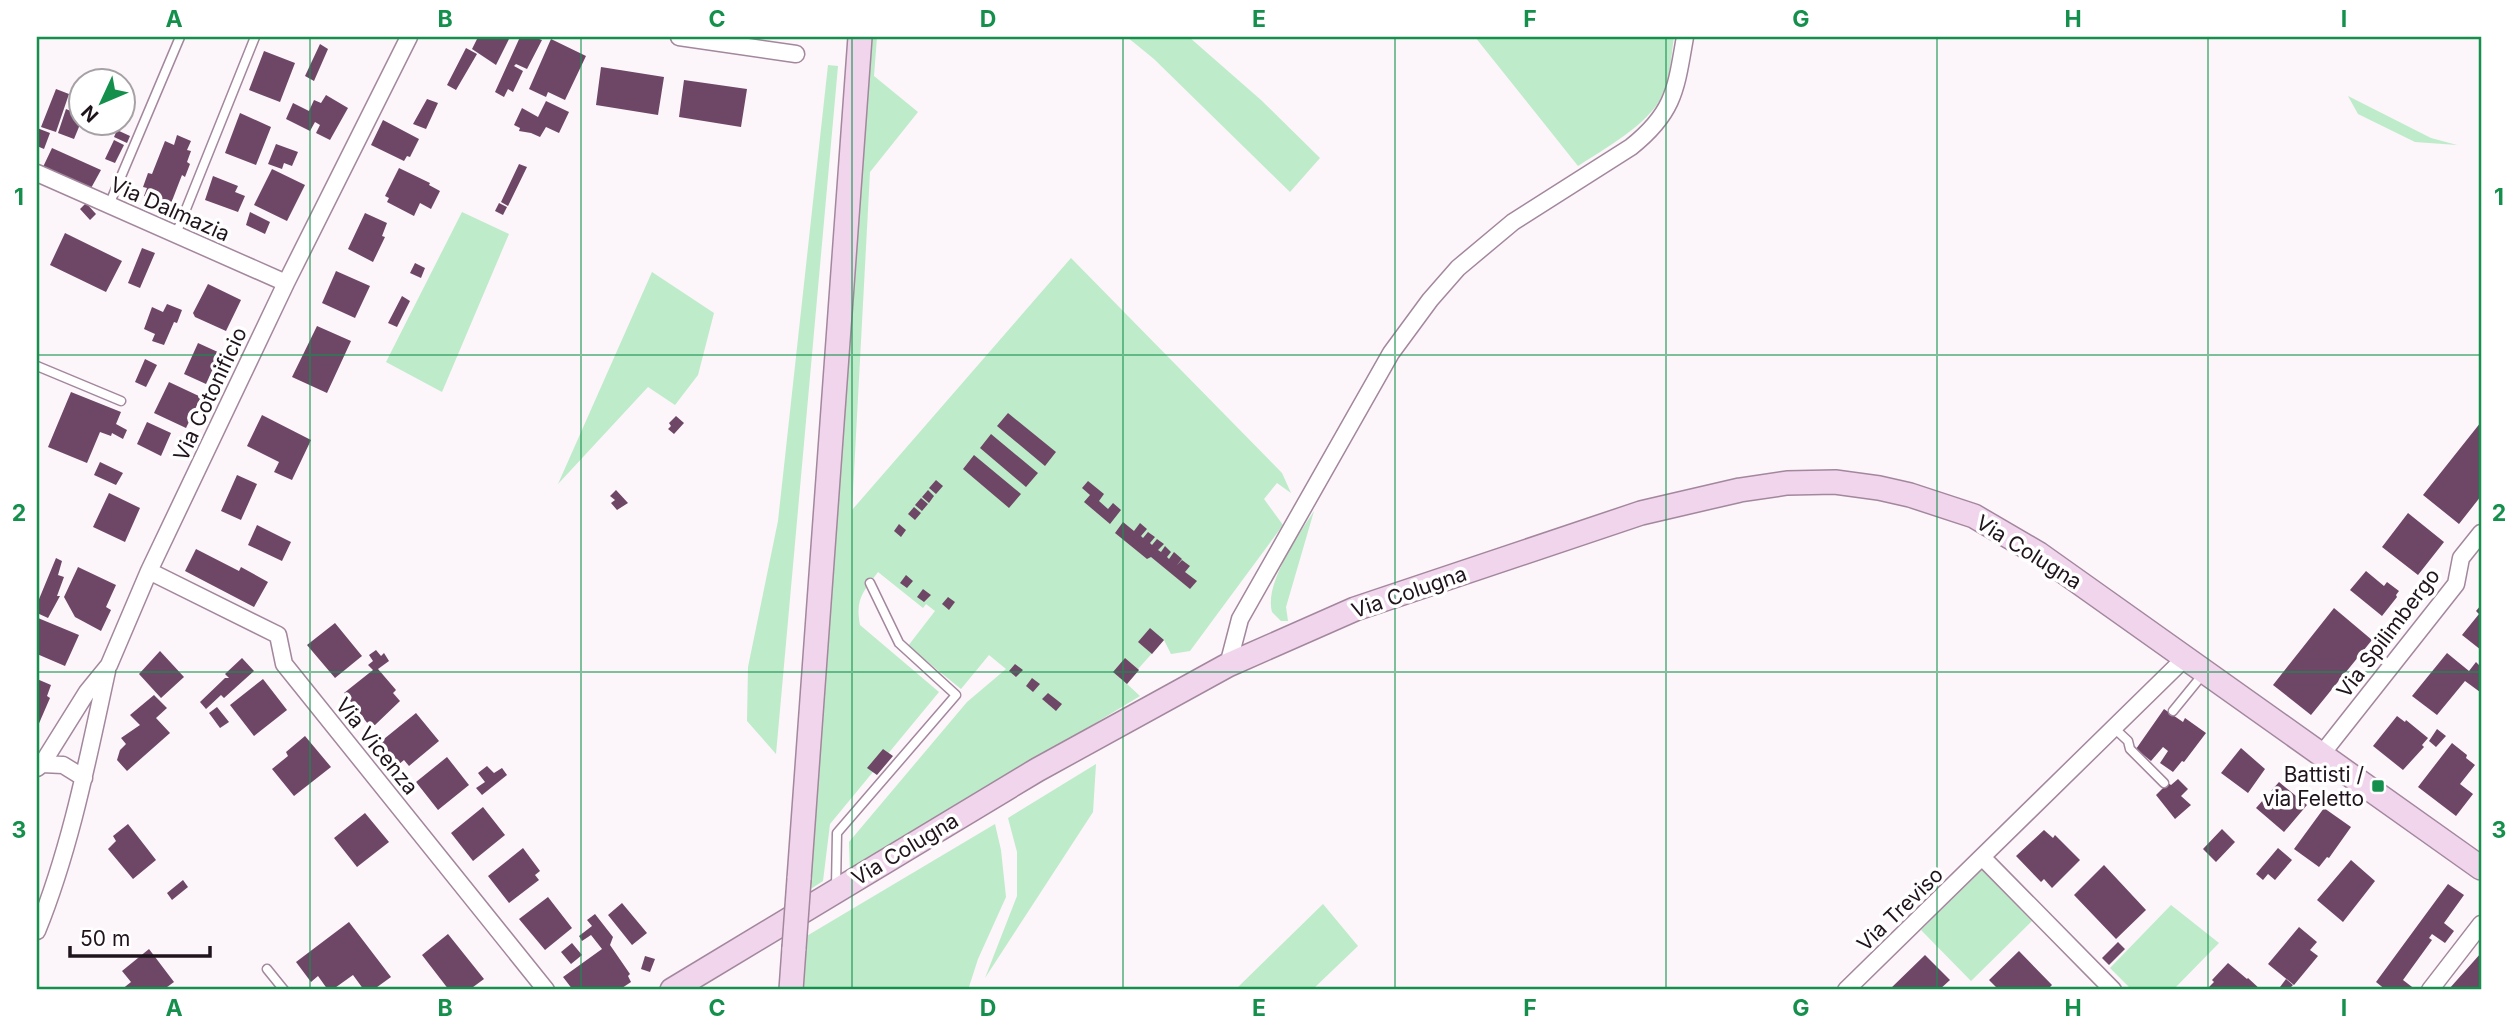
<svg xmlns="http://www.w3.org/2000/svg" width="2518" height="1027" font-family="Inter,sans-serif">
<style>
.green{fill:#beebc9}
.building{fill:#6e4766}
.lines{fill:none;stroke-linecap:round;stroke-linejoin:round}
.lane-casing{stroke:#a3879d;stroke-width:11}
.street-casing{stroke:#a3879d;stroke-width:19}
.secondary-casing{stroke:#a3879d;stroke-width:26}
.lane{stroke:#fff;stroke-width:8}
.street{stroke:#fff;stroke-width:16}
.secondary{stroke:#f1d5ec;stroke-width:23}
.secondary-bridge-casing{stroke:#a3879d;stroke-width:26;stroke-linecap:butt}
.secondary-bridge{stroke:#f1d5ec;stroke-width:23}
.grid{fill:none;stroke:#14904c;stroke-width:2;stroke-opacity:0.55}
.poi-dot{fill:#14904c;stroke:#fff;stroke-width:2.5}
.labels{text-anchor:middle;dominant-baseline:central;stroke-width:7;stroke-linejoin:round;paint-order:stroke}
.street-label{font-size:21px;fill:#1f141c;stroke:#fff}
.poi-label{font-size:21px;fill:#1f141c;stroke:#fff;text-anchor:end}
.neatline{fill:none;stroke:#14904c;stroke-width:2.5}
.grid-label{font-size:23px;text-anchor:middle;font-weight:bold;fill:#14904c}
</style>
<rect width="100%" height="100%" fill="#fcf5fa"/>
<path class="green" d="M868 37H877L874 76 918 112 870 172 852 510 1071 258 1282 473 1291 493 1277 483 1264 499 1283 525 1190 651 1171 654 1164 640 1138 669 1139 670 1127 684 1140 696 850 872 849 842 967 702 1006 669 989 655 961 689 908 646 935 611 926 604 923 608 878 572C863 592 855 599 860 625L939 692 830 824 823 881 803 894Z
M1127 37H1189L1261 100 1320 158 1290 192 1154 59Z
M1475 37H1674C1671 56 1671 78 1662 96 1648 125 1604 149 1578 166Z
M828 65 838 66 776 754 747 721 748 667 778 521Z
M2348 96 2431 138 2457 145 2415 142 2358 114Z
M462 212 509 234 442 392 386 362Z
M652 272 714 313 698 375 675 405 648 387 558 484Z
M1314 511 1286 607 1288 621H1281L1272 612C1264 584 1299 534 1314 511Z
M1096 764 1093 812 985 978 1017 896V852L1008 818Z
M995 824 1001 850 1006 897 978 959 968 990H801L805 937Z
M1982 870 2032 921 1971 981 1921 930Z
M1323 904 1358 946 1312 990H1235Z
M2171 905 2219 943 2173 990H2132L2110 968Z"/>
<path class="building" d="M478 37H510L496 65 472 49Z
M520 37H534L542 40 527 69 516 64 514 66 523 71 513 92 508 89 504 97 495 92Z
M551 39 586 56 565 100 548 92 546 97 529 89Z
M320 44 328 49 314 81 305 76Z
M466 48 477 54 456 90 447 85Z
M264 51 295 63 280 102 249 90Z
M601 67 664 77 658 115 596 105Z
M684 80 747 89 741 127 679 117Z
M56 89 69 94 56 132 41 127Z
M326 95 348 108 330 140 316 133 320 125 315 122 310 131 286 119 293 103 309 111 314 100 321 103Z
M427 99 438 103 426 129 413 124Z
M546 101 569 112 559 133 546 127 540 137 531 133 519 131 520 128 514 125 522 108 538 117Z
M66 109 80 115 81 122 74 139 58 133Z
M240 113 271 127 256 165 225 153Z
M383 120 419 139 410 157 407 156 404 161 371 145Z
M37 128 50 133 44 149 37 146Z
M117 130 130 136 127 143 114 137Z
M177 135 191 141 187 150 191 151 187 162 190 164 185 177 182 175 170 206 144 196 147 188 143 187 148 173 152 174 165 141 174 145Z
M114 140 124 145 115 163 105 159Z
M276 144 298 152 292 166 284 163 282 169 268 164Z
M52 148 101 170 90 190 43 167Z
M519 164 527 167 508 206 501 202Z
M399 168 430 183 429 185 440 191 431 209 420 203 414 216 387 202 389 198 385 196Z
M272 169 305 185 287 221 254 205Z
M213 176 238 186 235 192 245 196 238 212 205 200Z
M86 203 96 214 90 220 80 209Z
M499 203 507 207 503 215 495 211Z
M250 212 270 222 265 234 246 225Z
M365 213 387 223 382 236 385 237 373 262 348 249Z
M65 233 122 261 106 292 50 265Z
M142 248 155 253 140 288 128 283Z
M415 263 425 268 421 278 410 273Z
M336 271 370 286 355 318 322 303Z
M208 284 241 300 226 331 195 317 193 313Z
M402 296 410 301 397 327 388 323Z
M167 304 182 310 177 323 174 322 164 345 152 341 155 334 144 329 152 307 163 312Z
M317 326 351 341 327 393 292 377Z
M198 343 220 353 206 384 184 374Z
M145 359 157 365 146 387 135 382Z
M169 382 201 397 186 428 154 413Z
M71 392 121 412 116 424 127 430 123 439 112 433 111 436 100 432 87 463 48 447Z
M1008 413 1056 452 1045 466 997 426Z
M262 415 311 440 292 480 274 472 279 462 247 446Z
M676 416 684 423 674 434 668 429 671 426 669 423Z
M147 422 171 433 161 456 137 444Z
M2481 422V496L2459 524 2423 495Z
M991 434 1038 473 1026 487 980 448Z
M974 455 1021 494 1009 508 963 469Z
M100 462 123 473 116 485 94 475Z
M237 475 257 484 241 520 221 511Z
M936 480 943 486 936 494 929 488Z
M1088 481 1104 494 1099 501 1108 509 1113 503 1121 510 1110 524 1084 502 1090 495 1082 488Z
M616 490 628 503 617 510 611 503 615 500 610 496Z
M928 490 934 496 929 503 922 497Z
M109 493 140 508 125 542 93 527Z
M921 498 928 504 922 511 915 505Z
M914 507 921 513 915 520 908 514Z
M2408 513 2444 542 2418 575 2382 547Z
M1123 522 1134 531 1140 523 1147 529 1141 536 1143 538 1148 532 1155 537 1150 543 1152 545 1157 539 1164 544 1158 550 1161 552 1165 546 1171 552 1167 557 1169 559 1174 552 1182 559 1177 565 1182 560 1190 566 1185 572 1197 581 1190 589 1151 557 1147 559 1115 533Z
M899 524 906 530 901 537 894 531Z
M257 525 291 542 282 561 248 545Z
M196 549 239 571 241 567 268 582 254 607 185 571Z
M56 558 62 561 58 575 64 577 57 596H60L48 618 37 613V604Z
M78 567 116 585 106 607 111 610 101 631 75 617 64 597Z
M2366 571 2384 586 2387 582 2399 591 2396 595 2397 597 2382 616 2350 590Z
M906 575 913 581 907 588 900 583Z
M923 589 931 595 924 602 917 597Z
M948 597 955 602 949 610 942 604Z
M2481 605V650L2462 635 2479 614 2476 611Z
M2334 608 2372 640 2311 715 2273 685Z
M38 618 79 635 65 666 37 654Z
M335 623 362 656 335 678 307 645Z
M1150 628 1164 640 1152 654 1138 642Z
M376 650 381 656 384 653 389 661 378 669 396 690 393 693 400 701 375 725 368 724 344 693 373 670 368 665 373 661 369 655Z
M160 651 184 677 161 698 139 674Z
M2447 653 2469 671 2476 662 2481 667V690L2480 692 2465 681 2437 715 2412 696Z
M242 658 254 671 224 698 221 695 206 709 200 702 225 678H229L225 674Z
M1125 658 1139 670 1127 684 1113 672Z
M1015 664 1023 670 1016 677 1009 671Z
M1032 678 1040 684 1033 692 1026 686Z
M37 679 51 685 47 696 50 698 37 728Z
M263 679 287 710 254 736 230 705Z
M1048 693 1062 704 1056 711 1042 699Z
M154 695 167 708 156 718 170 733 127 771 117 760 120 750 126 744 121 738 140 725 130 715Z
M217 707 229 722 220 728 209 713Z
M2164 709 2183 722 2185 718 2206 733 2184 762 2182 761 2173 772 2160 763 2168 751 2163 747 2151 761 2136 749Z
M416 713 439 741 409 766 404 760 398 765 379 743Z
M2397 716 2405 722 2406 720 2428 738 2422 745 2424 747 2403 770 2373 746Z
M2437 729 2446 736 2436 747 2429 741Z
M305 736 331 767 294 796 272 769 288 756 286 752Z
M2452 743 2467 755 2466 758 2475 765 2460 784 2473 794 2456 816 2418 787Z
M2241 748 2265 769 2248 793 2221 773Z
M883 749 893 756 877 775 867 768Z
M447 757 469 785 438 810 416 782Z
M487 766 494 773 502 768 507 775 482 795 476 788 485 782 478 773Z
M2178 779 2188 789 2181 796 2191 805 2175 819 2156 795 2168 783 2171 785Z
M2279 782 2307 805 2284 832 2256 808Z
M483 807 505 835 473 861 451 833Z
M2324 808 2351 827 2329 858 2327 857 2319 867 2294 849Z
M365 813 389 842 357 867 334 838Z
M128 824 156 860 133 879 108 849 116 841 113 836Z
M2222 829 2235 842 2216 862 2203 849Z
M2044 830 2053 838 2055 835 2080 860 2052 888 2044 879 2041 882 2016 856Z
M523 848 540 871 535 875 539 880 509 903 488 876Z
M2278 848 2292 860 2275 880 2268 874 2263 880 2256 874Z
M2351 860 2375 881 2343 922 2317 900Z
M2104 865 2146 910 2116 939 2074 895Z
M183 880 188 887 172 900 167 893Z
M2448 884 2464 895 2444 923 2454 931 2445 943 2432 934 2429 938 2432 940 2403 980 2416 990H2386L2376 982Z
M548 897 572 928 545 950 519 919Z
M622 903 647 933 632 945 608 915Z
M595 914 613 937 610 945 630 974 628 976 631 982 619 990H573L563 977 602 949 591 935 582 941 579 936 592 926 587 920Z
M349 922 391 977 373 990H364L353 975 332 990H328L318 976 311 982 296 962Z
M2299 927 2317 942 2310 950 2318 956 2294 985 2268 964Z
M448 934 484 979 469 990H449L422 955Z
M2118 942 2125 949 2109 965 2102 958Z
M572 943 582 955 571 964 561 952Z
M149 949 174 982 163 990H121L131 982 122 971Z
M2019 951 2052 985 2047 990H1999L1989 980Z
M2481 953V990H2451L2449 989Z
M1925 955 1950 980 1939 990H1889Z
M645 956 655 959 650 972 641 969Z
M2228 963 2247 979 2248 978 2261 990H2206L2214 982 2212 980Z
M2286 979 2293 985 2288 990H2283L2280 987Z"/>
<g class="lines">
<defs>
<path id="lane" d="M109 205 180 37
M176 234 255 37
M37 366 121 401
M2173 711 2204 673
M2114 728 2128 741 2130 749 2164 783
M836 887 837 833 956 695 899 643 870 583
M267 969 284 990"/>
<path id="street" d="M679 37 796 54
M37 173 286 283
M149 571 278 635 284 664 546 990
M1228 665 1240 619 1391 353 1430 300 1458 268 1513 222 1631 147C1675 112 1676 88 1685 37
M2321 755 2456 584 2461 558 2481 533
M42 764 63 765 84 778
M37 768 42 764 87 692 109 665 149 571 286 283 409 37
M1982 857 2113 990
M37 931C71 847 88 758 107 671
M1846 990 2185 658
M2430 990 2481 924"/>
<path id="secondary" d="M799 879 860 37
M672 990 1037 770 1228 665 1355 609 1641 513 1740 490 1787 483 1835 482 1879 488 1910 495 1974 516 2039 554 2481 868
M791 990 794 948"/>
</defs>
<use href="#lane" class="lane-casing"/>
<use href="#street" class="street-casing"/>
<use href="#secondary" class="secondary-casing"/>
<use href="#lane" class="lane"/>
<use href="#street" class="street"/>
<use href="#secondary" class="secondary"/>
<defs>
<path id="secondary-bridge" d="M794 948 799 879"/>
</defs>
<use href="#secondary-bridge" class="secondary-bridge-casing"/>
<use href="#secondary-bridge" class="secondary-bridge"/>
</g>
<path class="grid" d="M310 37V990M581 37V990M852 37V990M1123 37V990M1395 37V990M1666 37V990M1937 37V990M2208 37V990M37 355H2481M37 672H2481"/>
<rect class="poi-dot" x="2371" y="779" width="14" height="14" rx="3.5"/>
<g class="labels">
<g class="street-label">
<text transform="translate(170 209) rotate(24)">Via Dalmazia</text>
<text transform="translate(210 394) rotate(-65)">Via Cotonificio</text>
<text transform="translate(2029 552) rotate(32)">Via Colugna</text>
<text transform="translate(1409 592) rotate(-19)">Via Colugna</text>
<text transform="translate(2388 633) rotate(-53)">Via Spilimbergo</text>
<text transform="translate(377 746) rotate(51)">Via Vicenza</text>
<text transform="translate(905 849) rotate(-31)">Via Colugna</text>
<text transform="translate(1900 909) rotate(-44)">Via Treviso</text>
</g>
<g class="poi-label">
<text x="2364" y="774">Battisti /<tspan x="2364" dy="24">via Feletto</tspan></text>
</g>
</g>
<rect width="2518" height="1027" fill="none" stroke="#ffffff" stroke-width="77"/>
<g transform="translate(102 102) rotate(226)"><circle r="33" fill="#ffffff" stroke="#a5a1a4" stroke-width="2"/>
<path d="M0-5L12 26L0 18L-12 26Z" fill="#14904c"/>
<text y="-10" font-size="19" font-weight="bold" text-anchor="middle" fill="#1f141c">N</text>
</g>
<path d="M70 946v10h140v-10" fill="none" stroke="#1f141c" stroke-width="3.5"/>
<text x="80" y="946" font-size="21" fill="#1f141c" stroke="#ffffff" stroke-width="5" paint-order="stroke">50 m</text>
<rect x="38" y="38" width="2442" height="950" class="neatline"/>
<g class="grid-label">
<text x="174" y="27">A</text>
<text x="445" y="27">B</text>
<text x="717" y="27">C</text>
<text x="988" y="27">D</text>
<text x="1259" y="27">E</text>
<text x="1530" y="27">F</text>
<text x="1801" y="27">G</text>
<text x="2073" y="27">H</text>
<text x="2344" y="27">I</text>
<text x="19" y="205">1</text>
<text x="2499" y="205">1</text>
<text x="19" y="521">2</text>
<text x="2499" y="521">2</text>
<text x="19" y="838">3</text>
<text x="2499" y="838">3</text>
<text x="174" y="1016">A</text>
<text x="445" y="1016">B</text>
<text x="717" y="1016">C</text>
<text x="988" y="1016">D</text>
<text x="1259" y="1016">E</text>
<text x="1530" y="1016">F</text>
<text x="1801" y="1016">G</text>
<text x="2073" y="1016">H</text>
<text x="2344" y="1016">I</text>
</g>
</svg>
